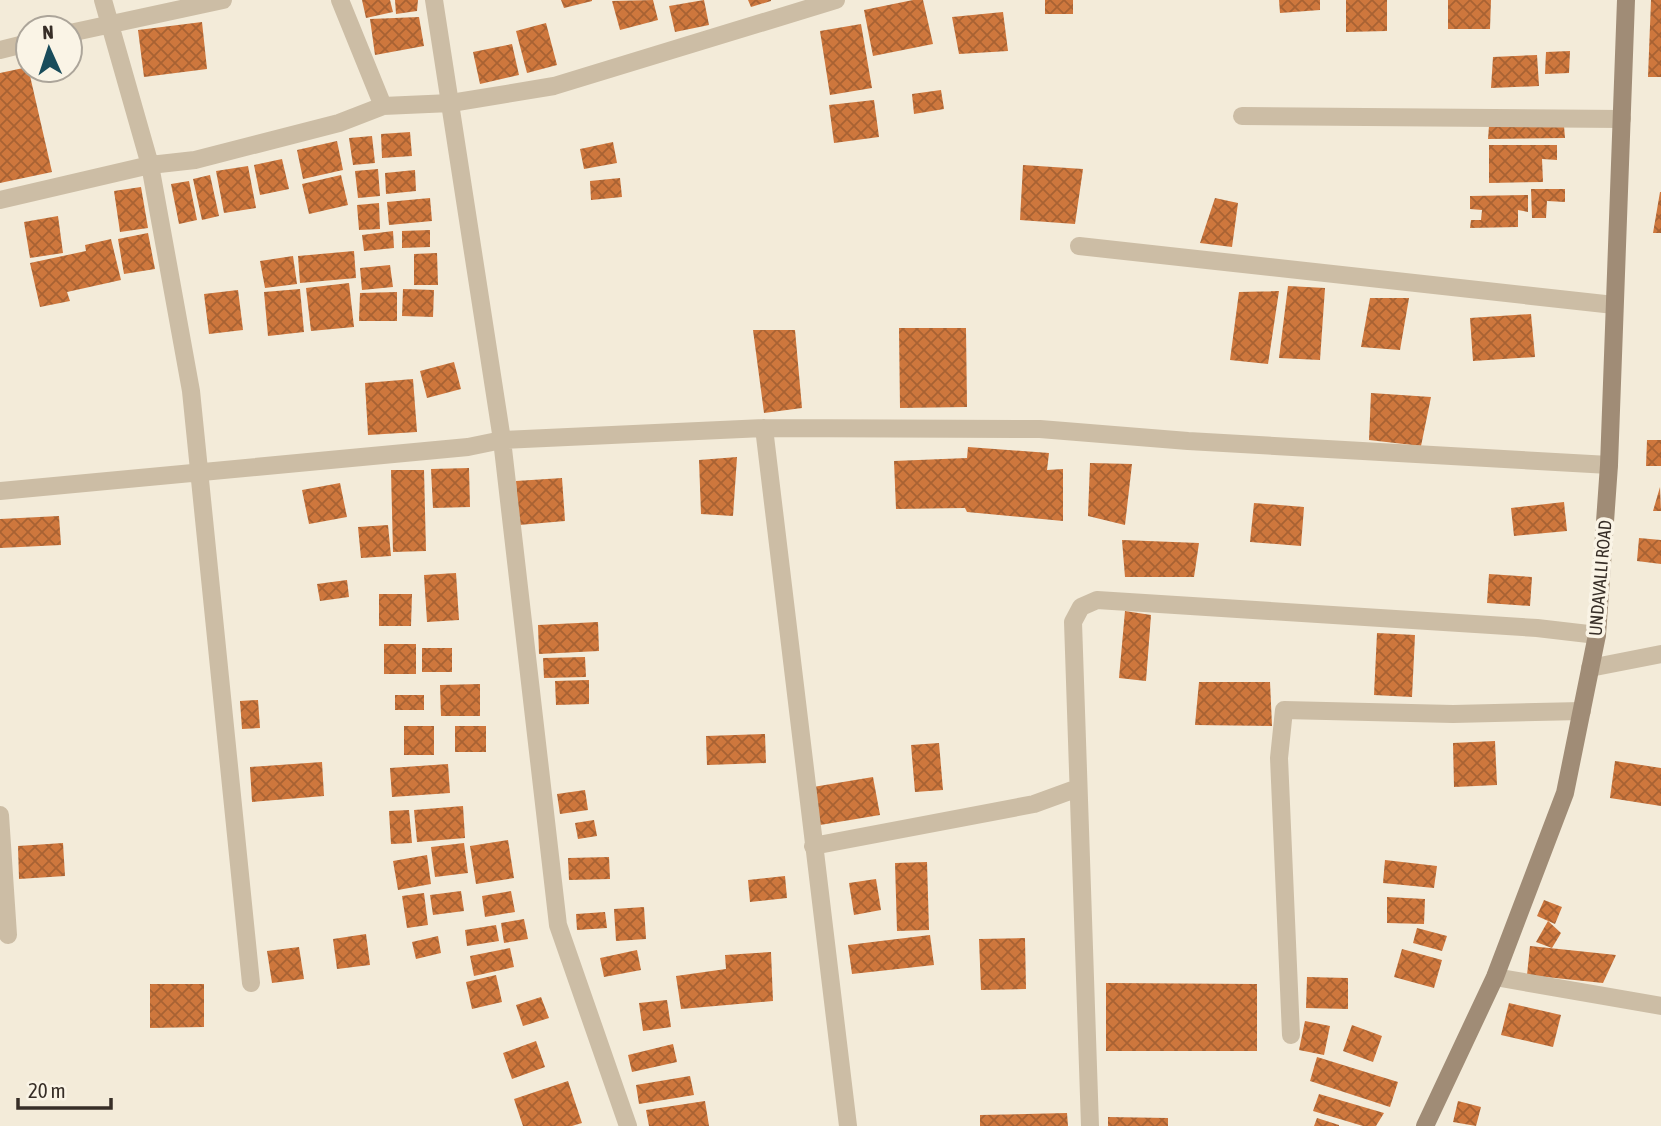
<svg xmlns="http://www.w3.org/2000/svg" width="1661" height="1126" font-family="'Asap Condensed',sans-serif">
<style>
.building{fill:url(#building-cross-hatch)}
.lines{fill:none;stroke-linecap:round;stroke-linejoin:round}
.minor{stroke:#ccbda5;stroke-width:18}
.secondary{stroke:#a08c76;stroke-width:18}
.labels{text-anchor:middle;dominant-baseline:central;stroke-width:7;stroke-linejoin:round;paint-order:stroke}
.street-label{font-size:18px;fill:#372e27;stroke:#faf4e6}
</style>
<defs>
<pattern id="building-cross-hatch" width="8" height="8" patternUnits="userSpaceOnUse" patternTransform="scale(1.75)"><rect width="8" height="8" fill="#ce773d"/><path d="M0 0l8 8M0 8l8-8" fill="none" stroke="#a86233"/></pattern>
</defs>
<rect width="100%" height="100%" fill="#f3ebd9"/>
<path class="building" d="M362 0H390L393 12 366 18Z
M395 0H418L417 11 396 14Z
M561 0H592V1L564 8Z
M653 0 658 20 620 30 612 1Z
M704 0 709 25 675 32 669 6Z
M748 0H771V1L751 7Z
M913 0H923L933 44 873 56 864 10Z
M1045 0H1073V14H1045Z
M1279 0H1320V10L1280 13Z
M1346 0H1387V31L1346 32Z
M1448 0H1491L1490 29H1448Z
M1651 0H1661V77H1648Z
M1003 12 1008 51 959 54 952 17Z
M419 17 424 46 375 55 370 19Z
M202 22 207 69 144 77 138 30Z
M546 23 557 65 527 73 516 31Z
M861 24 872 88 830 95 820 31Z
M512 44 519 75 480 84 473 52Z
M1570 51 1569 73 1545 74 1546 52Z
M1537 55 1539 86 1491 88 1493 57Z
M28 67 52 172 0 183V73Z
M941 90 944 109 914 114 912 94Z
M874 100 879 137 834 143 829 105Z
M1489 126H1564L1565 138 1488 139Z
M410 132 412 156 382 158 381 134Z
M372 136 375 163 353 165 349 138Z
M337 141 343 170 303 179 297 150Z
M613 142 617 163 584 169 580 149Z
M1489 145H1557V160L1542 159 1543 182 1489 183Z
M282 159 289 189 260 195 254 165Z
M1023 165 1083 169 1075 224 1020 220Z
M248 166 256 208 224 213 216 171Z
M378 169 380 196 358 198 355 171Z
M415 170 416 191 386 194 385 173Z
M210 175 219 216 202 220 193 179Z
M341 175 348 205 309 214 302 184Z
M620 178 622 197 591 200 590 181Z
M189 181 197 220 179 224 171 184Z
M141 187 148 228 120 232 114 191Z
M1531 189H1565V202L1547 201 1546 218H1532Z
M1660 192H1661V233H1653Z
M1528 195V212L1518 210V227L1470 228 1471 220H1481L1482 210 1470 209V196Z
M430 198 432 221 389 225 387 202Z
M1215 198 1238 203 1232 247 1200 243Z
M379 203 380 229 359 230 357 205Z
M58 216 63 253 30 258 24 222Z
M430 230V247L402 248V231Z
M393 231 394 248 364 251 362 235Z
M148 233 155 269 124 274 118 239Z
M111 239 121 280 67 292 70 301 40 307 30 263 86 251 85 245Z
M354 251 356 278 300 283 298 256Z
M437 253 438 285H414V254Z
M293 256 297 284 265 288 260 261Z
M390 265 393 287 362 290 360 268Z
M349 283 354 327 311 331 306 288Z
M1288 286 1325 288 1320 360 1279 358Z
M300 289 304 332 268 336 264 292Z
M403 289 434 290 433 317 402 316Z
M238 290 243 330 209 334 204 294Z
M1279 291 1268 364 1230 360 1239 292Z
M397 292V321H359L360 293Z
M1370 298H1409L1400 350 1361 347Z
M1531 314 1535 357 1473 361 1470 318Z
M899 328H966L967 407 900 408Z
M753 330H795L802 408 764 413Z
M454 362 461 389 427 398 420 371Z
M413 379 417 432 368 435 365 383Z
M1371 393 1431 397 1421 446 1369 440Z
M1647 440H1661V466H1646Z
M968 447 1049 453 1047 470 1063 469V521L967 512 965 508 896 509 894 461 967 458Z
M737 457 733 516 701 514 699 460Z
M1090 463 1132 464 1125 525 1088 516Z
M469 468 470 507 433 508 431 469Z
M391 470H424L426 551 393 552Z
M562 478 565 521 519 525 516 481Z
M340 483 347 517 309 524 302 490Z
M1660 487 1661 511H1653Z
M1564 502 1567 531 1514 536 1511 508Z
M1254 503 1304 507 1301 546 1250 542Z
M59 516 61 545 0 548V519Z
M388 525 391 556 361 558 358 527Z
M1639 538 1661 540V564L1637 561Z
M1122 540 1199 543 1194 577H1125Z
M456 573 459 620 427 622 424 575Z
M1489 574 1532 577 1530 606 1487 603Z
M347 580 349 597 320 601 317 584Z
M379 594H412L411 626H379Z
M1125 611 1151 615 1146 681 1119 678Z
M598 622 599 651 539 654 538 625Z
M1377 633 1415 635 1412 697 1374 695Z
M384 644H416V674H384Z
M422 648H452V672H422Z
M585 657 586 677 544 678 543 658Z
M589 680V704L556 705 555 681Z
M1199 682H1270L1272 726 1195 725Z
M480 684V716H441L440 685Z
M395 695H424V710H395Z
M258 700 260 728 242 729 240 701Z
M404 726H434V755H404Z
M455 726H486V752H455Z
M765 734 766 763 707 765 706 736Z
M1495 741 1497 785 1454 787 1453 743Z
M939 743 943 790 915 792 911 745Z
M1615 761 1661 768V806L1610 798Z
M322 762 324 796 252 802 250 767Z
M448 764 450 793 392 797 390 768Z
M873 777 880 815 820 825 813 787Z
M585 790 588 810 560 814 557 794Z
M463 806 465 838 417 842 414 810Z
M409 810 412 843 391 844 389 811Z
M594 820 597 836 578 839 575 823Z
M508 840 514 878 476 884 470 846Z
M63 843 65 876 19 879 18 846Z
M464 843 468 873 435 877 431 847Z
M427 855 431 884 398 890 393 861Z
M609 857 610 879 569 880 568 858Z
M1385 860 1437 866 1434 888 1383 883Z
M927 862 929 930 897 931 895 863Z
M785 876 787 898 750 902 748 880Z
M876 879 881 910 854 915 849 883Z
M461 891 464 911 433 915 430 895Z
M511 891 515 912 485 917 482 896Z
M424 893 428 925 407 928 402 896Z
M1387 897 1425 899 1424 924 1387 923Z
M1544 900 1562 907 1555 924 1537 916Z
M644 907 646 939 616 941 614 909Z
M605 912 607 928 577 930 576 914Z
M524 919 528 939 504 943 501 923Z
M1548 921 1561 933 1552 948 1536 942Z
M496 925 499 941 467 946 465 930Z
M1417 928 1447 936 1442 951 1413 943Z
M366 934 370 965 337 969 333 939Z
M930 935 934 965 852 974 848 945Z
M438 936 441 953 416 959 412 942Z
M1025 938 1026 989 981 990 979 939Z
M1530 946 1616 955 1603 983 1527 975Z
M299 947 304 979 272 983 267 951Z
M510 948 514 967 474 976 470 956Z
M1402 949 1442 960 1434 988 1394 977Z
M637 950 641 970 604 977 600 958Z
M771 952 773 1001 681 1009 676 976 726 969 725 955Z
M496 975 502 1002 472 1009 466 982Z
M1307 977 1348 978V1009L1306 1008Z
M1106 983 1257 984V1051H1106Z
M150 984H204V1027L150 1028Z
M541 997 549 1018 523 1026 516 1005Z
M667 1000 671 1027 643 1031 639 1003Z
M1509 1003 1561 1015 1553 1047 1501 1035Z
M1305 1021 1330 1026 1324 1055 1299 1050Z
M1352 1025 1382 1036 1373 1062 1343 1051Z
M536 1041 545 1067 512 1079 503 1053Z
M673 1044 677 1062 632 1072 628 1055Z
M1317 1057 1398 1082 1390 1107 1310 1081Z
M690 1076 694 1095 639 1104 636 1085Z
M568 1081 582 1123 572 1126H523L514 1099Z
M1319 1094 1384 1113 1376 1126H1363L1313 1111Z
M705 1101 709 1126H649L646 1110Z
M1458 1101 1481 1107 1476 1126 1453 1122Z
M1067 1113 1068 1126H980V1115Z
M1108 1117 1168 1118V1126H1108Z
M1317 1118 1339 1125V1126H1314Z"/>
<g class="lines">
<path class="minor" d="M103 0 150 165 191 391 251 983
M340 0 383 106
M434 0 502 440 558 925 628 1126
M70 33 223 0
M0 50 28 43
M1242 116 1622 119
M0 200 150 165 195 160 339 123 383 106 451 103 554 86 836 0
M1079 246 1614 305
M764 428 848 1126
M0 491 468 447 502 440 764 428 1040 429 1188 441 1609 465
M1590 668 1661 654
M0 815 8 935
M813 846 1034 804 1078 788
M1495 977 1661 1006
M1291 1035 1279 758 1284 710 1453 714 1582 711
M1090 1126 1073 622 1081 607 1097 600 1537 628 1597 635"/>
<path class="secondary" d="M1425 1126 1495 977 1565 793 1597 635 1609 465 1626 0"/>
</g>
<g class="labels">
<g class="street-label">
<text transform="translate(1600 578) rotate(-85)">UNDAVALLI ROAD</text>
</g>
</g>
<g transform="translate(49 49) rotate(357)"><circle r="33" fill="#faf4e6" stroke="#aca59a" stroke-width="2"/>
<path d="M0-5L12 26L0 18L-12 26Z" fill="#194c5b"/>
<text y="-10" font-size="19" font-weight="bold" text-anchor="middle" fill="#372e27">N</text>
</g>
<path d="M18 1098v10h93v-10" fill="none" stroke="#372e27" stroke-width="3.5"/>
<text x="28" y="1098" font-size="21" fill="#372e27" stroke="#faf4e6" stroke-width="5" paint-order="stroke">20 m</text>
</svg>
